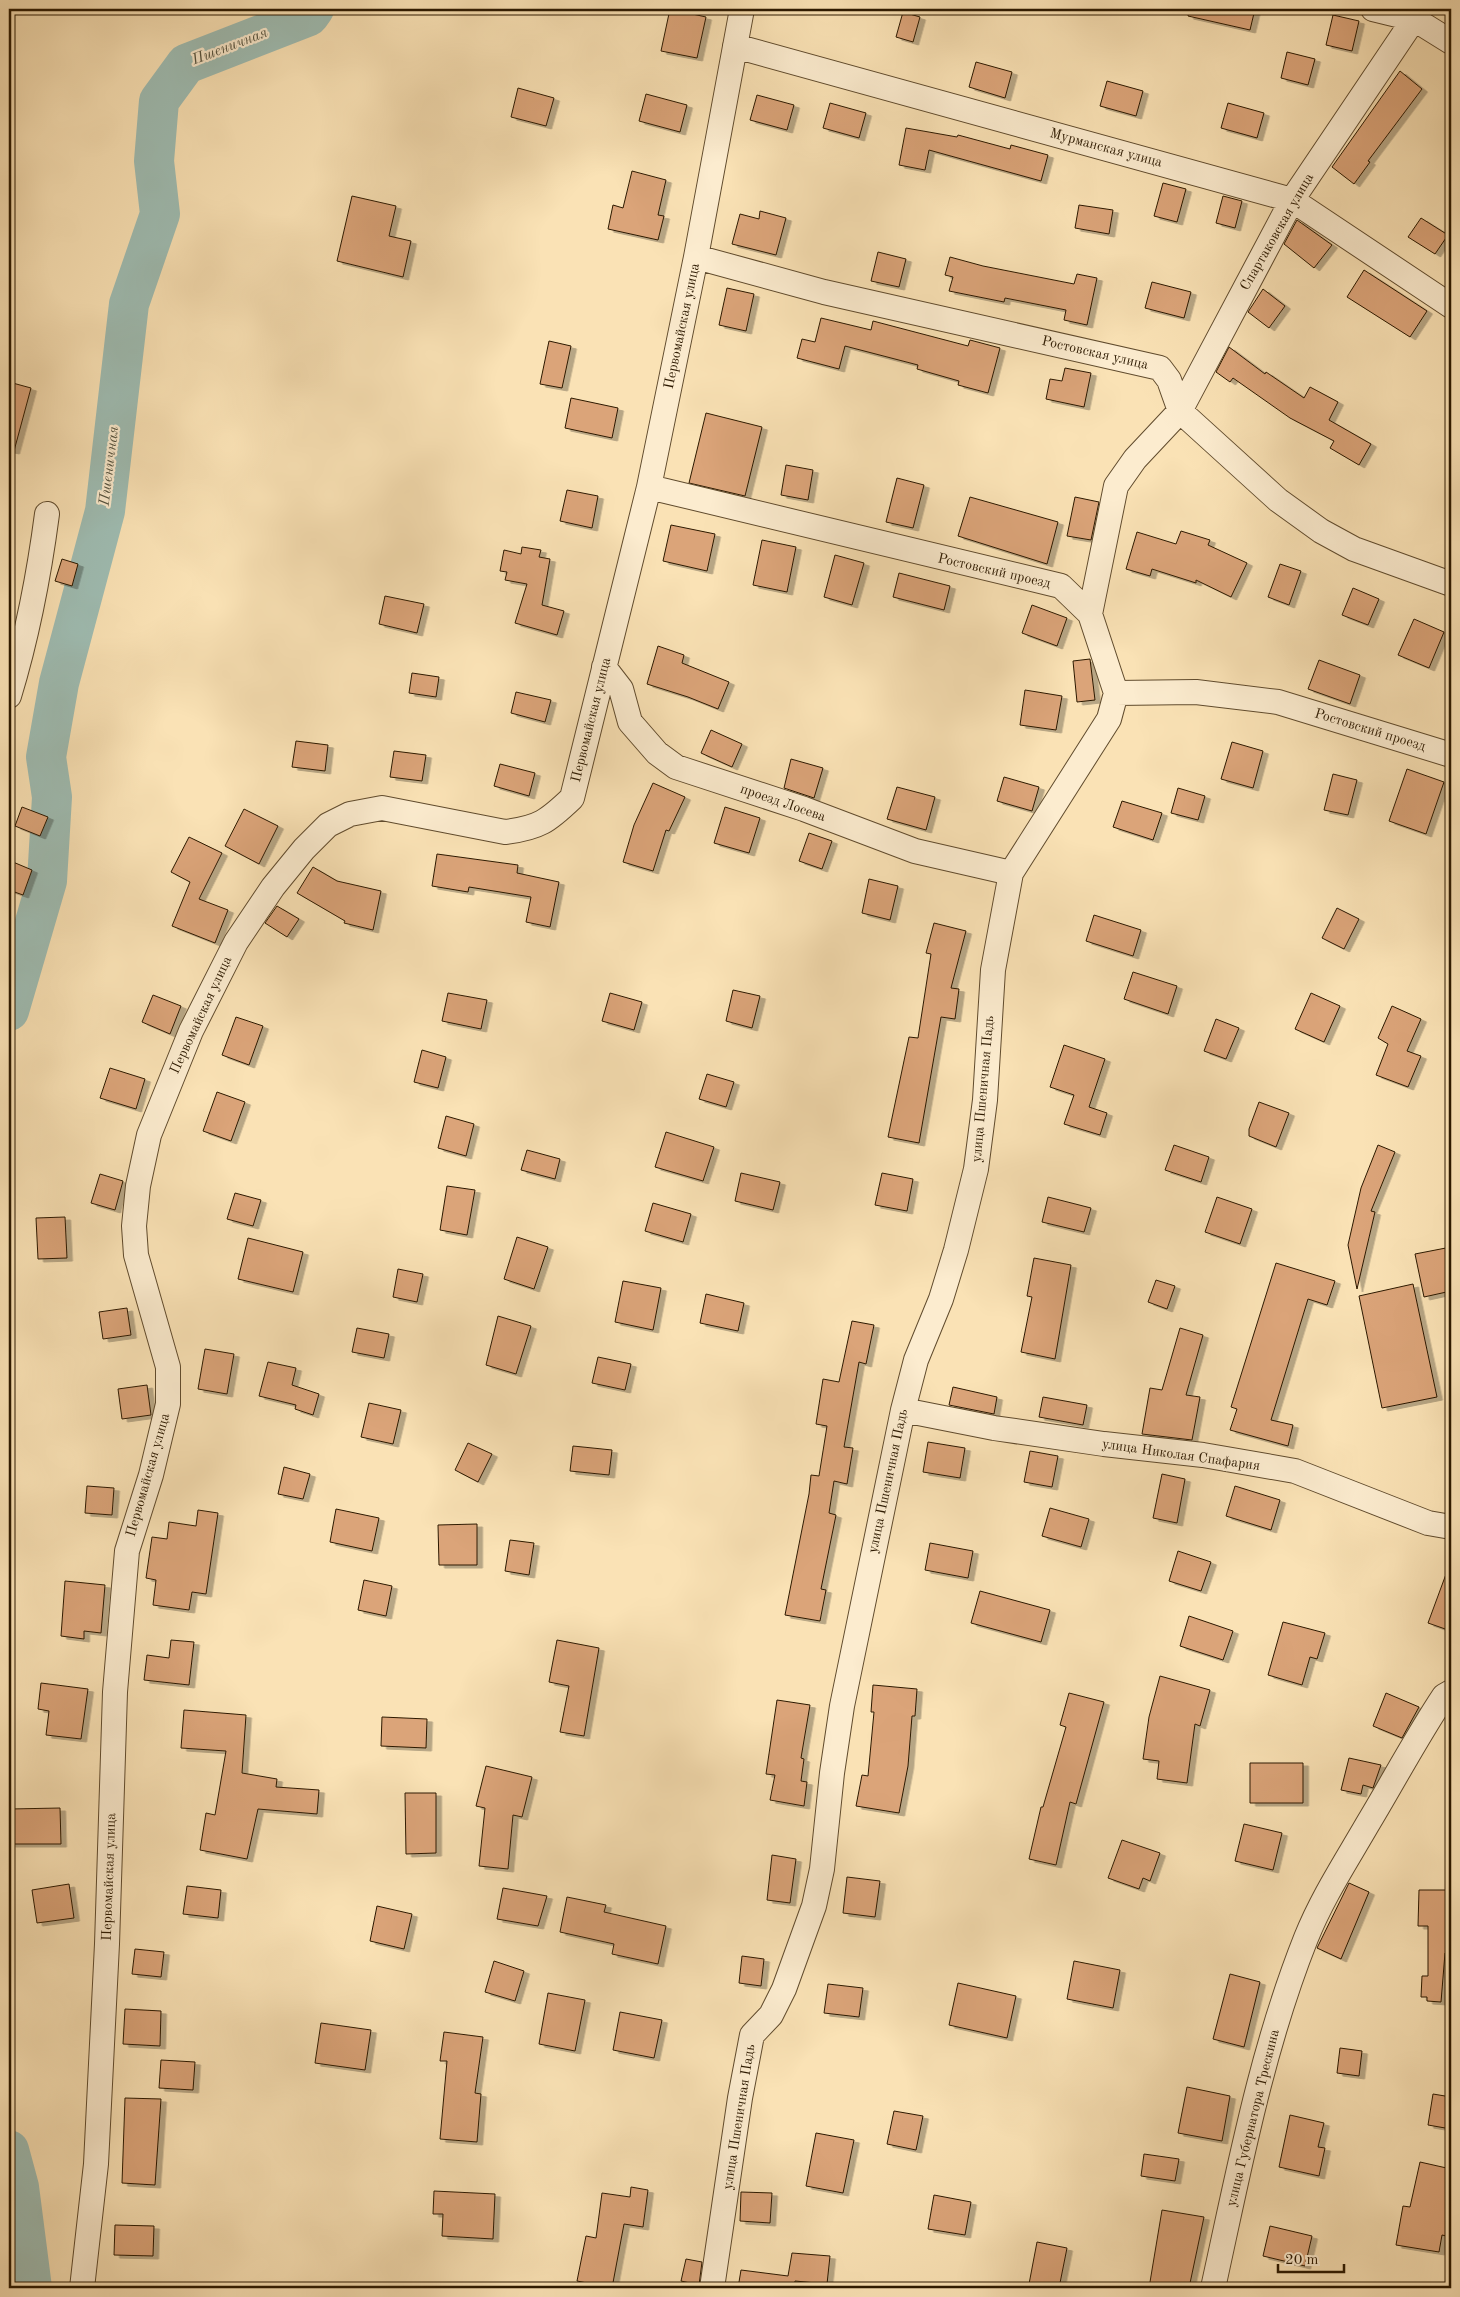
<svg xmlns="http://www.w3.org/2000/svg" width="1460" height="2297" font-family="'Old Standard TT',serif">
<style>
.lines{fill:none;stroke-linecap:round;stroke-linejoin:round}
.river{stroke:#9fbdb3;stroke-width:40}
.building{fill:#dba479;stroke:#2c1900;filter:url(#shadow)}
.minor-casing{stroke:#604b2d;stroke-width:26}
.minor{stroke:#fceccf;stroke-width:24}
.labels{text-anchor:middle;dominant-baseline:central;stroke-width:4.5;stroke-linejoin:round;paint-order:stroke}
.street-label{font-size:14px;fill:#2c1900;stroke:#fceccf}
.water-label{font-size:15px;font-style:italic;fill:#54523f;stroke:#fceccf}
</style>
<defs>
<filter id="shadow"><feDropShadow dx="5.5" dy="3" stdDeviation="0" flood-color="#0004"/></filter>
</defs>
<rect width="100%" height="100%" fill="#fae2b5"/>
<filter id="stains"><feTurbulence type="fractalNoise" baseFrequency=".004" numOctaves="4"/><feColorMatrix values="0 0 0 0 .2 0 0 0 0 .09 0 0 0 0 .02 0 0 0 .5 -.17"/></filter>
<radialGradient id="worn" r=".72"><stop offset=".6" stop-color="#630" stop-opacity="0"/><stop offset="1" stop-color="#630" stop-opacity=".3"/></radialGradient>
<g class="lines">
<path class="river" d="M9 1011 47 881 52 797 46 757 59 683 105 511 129 304 160 214 154 161 159 101 186 64 309 16 314 9
M9 2150 19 2187 32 2288"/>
</g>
<path class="building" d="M670 9 706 17 697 58 661 51Z
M1189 9H1255L1250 30 1188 16Z
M903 12 920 17 913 42 896 37Z
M1333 15 1359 21 1352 51 1326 45Z
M1287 52 1315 59 1308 85 1281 78Z
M976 62 1012 72 1005 98 969 87Z
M1400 71 1422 89 1368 161 1370 162 1354 184 1332 167Z
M1107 81 1143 91 1136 116 1100 106Z
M518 88 554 98 546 126 511 117Z
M646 94 687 105 680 132 639 121Z
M757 95 794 105 787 130 750 120Z
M830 103 866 113 859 138 823 128Z
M1228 103 1264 113 1257 138 1221 128Z
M906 128 957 137 958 135 1010 149 1011 145 1048 155 1041 181 929 150 925 170 899 165Z
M632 171 666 180 658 215 664 216 658 240 608 229 613 205 623 208Z
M1163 183 1186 189 1177 222 1154 216Z
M352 196 396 206 389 236 411 241 403 277 337 261Z
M1223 196 1242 201 1235 228 1216 223Z
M1079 205 1113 210 1109 234 1075 228Z
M760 211 786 218 776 255 732 244 740 214 759 219Z
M1421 218 1448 235 1435 254 1408 237Z
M1297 220 1332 245 1314 268 1284 244Z
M878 252 906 259 899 287 871 281Z
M950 257 983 266 1074 284 1077 274 1097 278 1087 325 1064 320 1066 310 1005 298 1004 302 949 291 953 277 945 275Z
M1364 270 1427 311 1410 337 1347 297Z
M1152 282 1191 292 1184 318 1145 308Z
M727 288 754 294 746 331 719 325Z
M1263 289 1285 306 1269 328 1248 312Z
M821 318 871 330 873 321 968 346 970 340 1000 348 988 393 958 385 959 381 917 369 918 365 845 346 839 369 797 358 802 339 815 342Z
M549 341 571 346 562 388 540 384Z
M1229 347 1265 374 1266 372 1304 398 1310 387 1338 402 1329 420 1371 444 1359 465 1330 448 1334 441 1290 418 1233 378 1230 382 1216 372Z
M1065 368 1091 373 1084 407 1046 399 1050 379 1062 381Z
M9 382 31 388 14 451 9 450Z
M571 398 618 408 612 438 565 428Z
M706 413 762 427 745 496 689 483Z
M786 465 813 470 808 500 781 495Z
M897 478 924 485 913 528 886 522Z
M567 490 598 496 592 528 560 521Z
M970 497 1058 522 1047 564 958 536Z
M1075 497 1099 502 1091 540 1067 536Z
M671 525 715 534 707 571 663 561Z
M1181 531 1210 540 1208 545 1247 563 1231 597 1196 580V583L1152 569 1150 576 1126 569 1137 532 1176 544Z
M762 540 796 547 787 592 753 585Z
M522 547 541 550 539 557 550 559 542 605 564 611 557 635 515 623 527 584 505 580 507 572 500 571 504 550 521 554Z
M835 555 864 563 852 605 824 597Z
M62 559 78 564 72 586 55 581Z
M1280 564 1301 571 1289 605 1268 597Z
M899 573 950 586 944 610 893 597Z
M1353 588 1379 599 1368 625 1342 615Z
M385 596 424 604 417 633 379 624Z
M1032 605 1067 618 1057 646 1022 633Z
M1414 619 1444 632 1429 668 1398 655Z
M658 646 684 655 682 663 729 682 718 709 688 697 647 684Z
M1090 659 1095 700 1077 702 1073 661Z
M1319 660 1360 675 1350 704 1308 689Z
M412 673 439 677 436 697 409 693Z
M1025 690 1062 696 1056 730 1020 725Z
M516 692 551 700 545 722 511 713Z
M711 730 742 744 732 767 701 753Z
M296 741 328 745 325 771 292 767Z
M1232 742 1263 751 1253 788 1221 779Z
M394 751 426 755 422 781 390 777Z
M791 759 823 768 814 798 784 788Z
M500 764 535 773 529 796 494 786Z
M1407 769 1444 782 1426 834 1389 821Z
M1333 774 1357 780 1348 815 1324 810Z
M1004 777 1039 787 1032 811 997 801Z
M653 783 685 797 669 831 666 830 653 871 623 862 634 825Z
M897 787 935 797 926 830 887 819Z
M1178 788 1205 796 1198 820 1171 813Z
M1122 801 1162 813 1153 840 1113 827Z
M22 807 48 817 40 836 15 826Z
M725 807 760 818 749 853 714 843Z
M244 809 278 826 259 864 225 846Z
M809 833 832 841 822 869 799 861Z
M189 837 222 853 199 899 228 910 215 943 172 926 190 882 171 872Z
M437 854 518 865 517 873 559 882 550 927 526 922 531 897 469 887 468 892 432 886Z
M13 862 32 870 23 895 9 890V874Z
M313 867 337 881 381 891 373 930 344 923 345 921 297 893Z
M869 879 898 886 890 920 862 913Z
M277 906 299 919 287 937 265 923Z
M1337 908 1359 919 1344 949 1322 938Z
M1094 915 1141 930 1133 956 1086 941Z
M934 923 966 931 951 988 959 989 955 1019 941 1017 919 1143 888 1137 909 1037 918 1038 931 954 926 953Z
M1133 972 1177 986 1168 1014 1124 999Z
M733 990 760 996 752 1028 726 1021Z
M448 993 487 1000 481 1029 442 1021Z
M610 993 642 1002 634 1030 602 1021Z
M1311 993 1340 1006 1324 1042 1295 1029Z
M153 995 181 1006 170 1034 142 1022Z
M1392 1006 1421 1019 1407 1051 1421 1056 1408 1087 1376 1075 1388 1044 1378 1038Z
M236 1017 263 1026 249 1065 222 1055Z
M1216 1019 1239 1028 1226 1059 1204 1051Z
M1064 1045 1105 1059 1089 1107 1107 1113 1100 1135 1064 1124 1074 1095 1050 1087Z
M422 1050 446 1057 438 1088 414 1082Z
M110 1068 145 1079 136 1109 100 1098Z
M707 1074 734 1082 726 1107 699 1099Z
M217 1092 245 1102 231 1141 203 1131Z
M1259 1102 1289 1113 1276 1147 1249 1136V1129Z
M446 1116 474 1124 466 1156 438 1148Z
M666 1132 714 1147 703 1181 655 1167Z
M1174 1145 1209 1157 1201 1182 1165 1170Z
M1378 1145 1395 1152 1371 1211 1375 1212 1357 1289 1348 1245 1361 1188Z
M527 1150 560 1159 555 1179 521 1170Z
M741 1173 780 1182 773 1210 735 1201Z
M882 1173 913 1179 907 1211 875 1205Z
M100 1174 123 1181 115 1210 91 1203Z
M447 1186 475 1190 467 1235 440 1230Z
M235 1193 261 1200 253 1226 227 1219Z
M1048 1197 1091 1208 1084 1232 1042 1222Z
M1217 1197 1252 1209 1240 1244 1205 1232Z
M653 1203 691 1214 683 1242 645 1231Z
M65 1217 67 1258 38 1259 36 1218Z
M517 1237 548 1247 534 1289 504 1279Z
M248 1238 303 1252 293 1292 238 1279Z
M1451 1247V1291L1424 1297 1415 1254Z
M1034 1258 1071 1265 1055 1359 1021 1352 1032 1297 1027 1296Z
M1276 1263 1335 1281 1327 1305 1308 1299 1271 1420 1293 1425 1288 1446 1230 1430 1237 1409 1231 1407Z
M398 1269 423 1274 417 1302 393 1297Z
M1156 1280 1175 1286 1167 1309 1148 1302Z
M623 1281 661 1288 653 1330 615 1322Z
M1413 1284 1437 1397 1382 1408 1359 1296Z
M706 1294 744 1303 738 1331 700 1323Z
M127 1308 131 1335 103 1339 99 1312Z
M498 1316 531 1326 516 1374 486 1365Z
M852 1321 874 1325 866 1364 859 1362 844 1447 853 1448 847 1484 834 1481 829 1513 836 1515 821 1589 826 1590 820 1621 785 1615 809 1494 811 1475 819 1476 827 1426 816 1424 823 1379 839 1382Z
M357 1328 389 1334 384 1358 352 1352Z
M1180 1328 1203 1335 1186 1395 1200 1397 1192 1440 1142 1434 1150 1388 1162 1390Z
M205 1349 234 1354 227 1394 198 1389Z
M598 1357 631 1364 625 1390 592 1383Z
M268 1362 296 1368 292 1385 319 1394 313 1415 295 1409 296 1405 259 1396Z
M147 1385 151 1415 122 1419 118 1389Z
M953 1387 997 1397 994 1414 949 1405Z
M1043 1397 1087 1405 1083 1425 1039 1417Z
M369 1403 401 1410 393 1444 361 1437Z
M928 1442 965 1448 960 1478 923 1472Z
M468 1443 492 1454 478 1482 455 1470Z
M573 1446 612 1450 609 1475 570 1471Z
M1030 1451 1058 1456 1052 1487 1024 1482Z
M284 1467 310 1474 303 1499 278 1494Z
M1162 1474 1185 1479 1177 1523 1153 1518Z
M87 1486 114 1488 112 1515 85 1513Z
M1235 1486 1280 1500 1271 1530 1226 1516Z
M1050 1508 1089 1519 1081 1547 1042 1536Z
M336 1509 379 1518 372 1551 330 1542Z
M198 1510 218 1513 206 1594 192 1592 189 1610 153 1605 156 1580 146 1578 152 1537 167 1539 169 1522 196 1526Z
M477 1524V1565H439L438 1525Z
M510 1540 534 1543 529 1575 505 1571Z
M930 1543 973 1551 968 1578 925 1570Z
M1178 1551 1211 1562 1201 1591 1169 1581Z
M1449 1566 1451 1567V1631L1428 1623Z
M364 1580 392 1586 386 1616 358 1610Z
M65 1581 105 1585 101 1633 84 1631V1639L61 1636Z
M980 1591 1050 1610 1041 1642 971 1623Z
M1189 1616 1233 1631 1223 1660 1180 1646Z
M1283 1622 1325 1633 1317 1659 1310 1657 1302 1685 1268 1675Z
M171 1640 194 1642 189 1685 144 1680 147 1655 169 1658Z
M557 1640 599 1648 584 1736 560 1732 569 1686 549 1682Z
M1160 1676 1210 1690 1200 1726 1195 1724 1187 1783 1157 1779 1159 1761 1143 1759 1149 1717Z
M41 1683 88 1689 81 1739 46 1735 49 1711 38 1709Z
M873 1685 917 1689 915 1716H912L908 1766 899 1813 856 1806 862 1775 868 1776 874 1712H871Z
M1069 1693 1104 1702 1076 1804 1070 1802 1056 1865 1029 1859 1041 1807H1043L1066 1727 1060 1725Z
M1386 1693 1419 1707 1402 1738 1373 1726Z
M777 1700 810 1705 801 1758 804 1759 801 1781 807 1782 804 1806 770 1800 775 1775 766 1774Z
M184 1710 246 1715 242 1773 277 1779 276 1787 319 1790 317 1814 258 1809 247 1859 200 1850 206 1813 215 1815 226 1751 181 1748Z
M382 1717 427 1719 426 1748 381 1746Z
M1349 1758 1381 1765 1373 1788 1363 1785 1361 1794 1341 1790Z
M1250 1763H1303V1803H1250Z
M486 1766 532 1777 522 1817 513 1815 508 1869 479 1866 485 1808 476 1806Z
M405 1793H436V1853L406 1854Z
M60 1808 61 1844H10V1809Z
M1244 1824 1282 1833 1273 1870 1235 1861Z
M1122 1840 1160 1853 1150 1881 1143 1878 1139 1889 1108 1878Z
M772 1855 796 1859 790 1903 767 1900Z
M847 1877 880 1881 875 1917 843 1913Z
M1349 1883 1369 1892 1341 1959 1317 1948Z
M69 1884 74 1918 37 1923 32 1890Z
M187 1886 221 1890 218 1918 183 1914Z
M503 1888 547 1896 538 1926 497 1919Z
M1419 1890H1451V1953H1445L1441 2002 1427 2001V1997H1421L1422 1976H1428V1926H1418Z
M567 1897 606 1905 604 1912 666 1926 658 1964 612 1954 614 1944 560 1932Z
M377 1906 412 1914 404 1949 370 1941Z
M135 1949 164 1952 161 1977 132 1974Z
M742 1956 764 1959 761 1986 739 1983Z
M494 1961 524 1971 515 2001 485 1992Z
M1074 1961 1120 1970 1113 2008 1067 1999Z
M1230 1974 1260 1982 1244 2047 1213 2039Z
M958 1983 1016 1996 1007 2038 949 2025Z
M828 1984 863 1988 859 2017 824 2013Z
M548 1993 585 2000 575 2051 539 2044Z
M125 2009 161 2011 160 2046 123 2044Z
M620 2012 662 2020 654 2058 613 2050Z
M321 2023 371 2030 365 2070 315 2063Z
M444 2032 483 2037 475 2093 481 2094 477 2142 440 2139 447 2061H440Z
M1340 2048 1362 2051 1359 2076 1337 2073Z
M161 2060 195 2062 193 2090 159 2088Z
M1187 2087 1230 2096 1222 2141 1178 2133Z
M1433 2094 1451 2097V2129L1428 2125Z
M125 2098 161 2099 155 2185 122 2183Z
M894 2111 923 2116 916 2150 887 2144Z
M1290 2115 1324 2123 1318 2147 1325 2148 1319 2176 1279 2167Z
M816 2133 854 2140 843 2193 806 2186Z
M1144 2154 1179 2159 1175 2181 1141 2176Z
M1420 2162 1451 2169V2237L1442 2235 1439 2252 1396 2245 1403 2206 1410 2207Z
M631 2187 648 2190 643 2227 624 2224 612 2288 577 2281 586 2236 596 2238 602 2193 630 2197Z
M434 2191 495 2194 493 2239 442 2236 443 2214H433Z
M741 2192 772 2193 770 2223 740 2221Z
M934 2195 971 2202 965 2235 928 2229Z
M1162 2210 1204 2217 1189 2288H1149Z
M115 2225 154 2226 153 2256 114 2255Z
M1270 2226 1312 2236 1305 2266 1263 2256Z
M1037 2242 1067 2248 1059 2288 1029 2284Z
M792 2253 830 2256 827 2284 795 2281 794 2288H738L741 2270 788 2276Z
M686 2259 702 2262 699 2285 681 2281Z"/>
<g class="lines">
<defs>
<path id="minor" d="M1373 9 1414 19 1451 42
M735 46 1292 200 1451 306
M696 257 824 292 1160 368 1169 380 1180 411 1278 500 1321 531 1354 549 1451 584
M649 487 1061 586 1090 614 1116 693 1196 692 1278 702 1451 755
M1090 614 1116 486 1135 459 1180 411 1292 200 1414 19 1418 9
M604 667 621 689 630 722 657 753 676 767 804 809 915 851 1011 873
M9 696C27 637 39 575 47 514
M903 1410 994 1428 1104 1444 1203 1455 1295 1471 1428 1523 1451 1527
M82 2288 96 2164 107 1944 115 1692 127 1551 151 1475 168 1404V1367L136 1255 134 1226 138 1186 149 1135 191 1031 236 942 273 887 304 849 328 825 350 814 382 808 505 832C539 828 548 821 572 798L649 487 696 257 742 9
M712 2288 740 2098 752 2035 771 2015 784 1989 814 1906 822 1869 832 1773 842 1706 903 1410 916 1360 941 1299 956 1250 976 1169 985 1100 993 970 1011 873 1109 719 1116 693
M1213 2288C1239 2170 1261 2051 1306 1938 1322 1898 1345 1863 1367 1825 1393 1782 1416 1738 1444 1696L1451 1692"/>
</defs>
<use href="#minor" class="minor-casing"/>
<use href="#minor" class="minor"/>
</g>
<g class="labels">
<g class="street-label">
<text transform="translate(1106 148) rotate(15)">Мурманская улица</text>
<text transform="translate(1277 232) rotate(-60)">Спартаковская улица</text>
<text transform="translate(682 326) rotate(-78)">Первомайская улица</text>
<text transform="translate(1095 353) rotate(13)">Ростовская улица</text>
<text transform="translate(994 571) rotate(13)">Ростовский проезд</text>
<text transform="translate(591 720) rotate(-76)">Первомайская улица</text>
<text transform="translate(1370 730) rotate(17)">Ростовский проезд</text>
<text transform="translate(783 803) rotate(19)">проезд Лосева</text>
<text transform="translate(201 1015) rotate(-65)">Первомайская улица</text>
<text transform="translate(983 1089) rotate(-85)">улица Пшеничная Падь</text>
<text transform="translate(1181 1455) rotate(8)">улица Николая Спафария</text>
<text transform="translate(148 1475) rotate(-74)">Первомайская улица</text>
<text transform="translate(888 1481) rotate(-78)">улица Пшеничная Падь</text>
<text transform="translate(109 1877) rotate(-88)">Первомайская улица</text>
<text transform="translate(739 2117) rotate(-81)">улица Пшеничная Падь</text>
<text transform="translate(1253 2118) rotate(-76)">улица Губернатора Трескина</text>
</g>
<g class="water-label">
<text transform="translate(230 47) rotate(-21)">Пшеничная</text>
<text transform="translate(110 466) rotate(-83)">Пшеничная</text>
</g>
</g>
<rect width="1460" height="2297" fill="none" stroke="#fae2b5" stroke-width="30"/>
<rect x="10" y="10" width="1440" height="2277" fill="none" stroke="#2c1900" stroke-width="2.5"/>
<rect x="15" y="15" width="1430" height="2267" fill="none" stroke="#2c1900"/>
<path d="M1278 2264v8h66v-8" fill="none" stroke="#2c1900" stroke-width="2.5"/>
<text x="1285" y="2264" font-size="15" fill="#2c1900" stroke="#fceccf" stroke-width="4" paint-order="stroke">20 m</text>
<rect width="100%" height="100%" filter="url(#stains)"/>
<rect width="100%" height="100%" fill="url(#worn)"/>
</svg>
